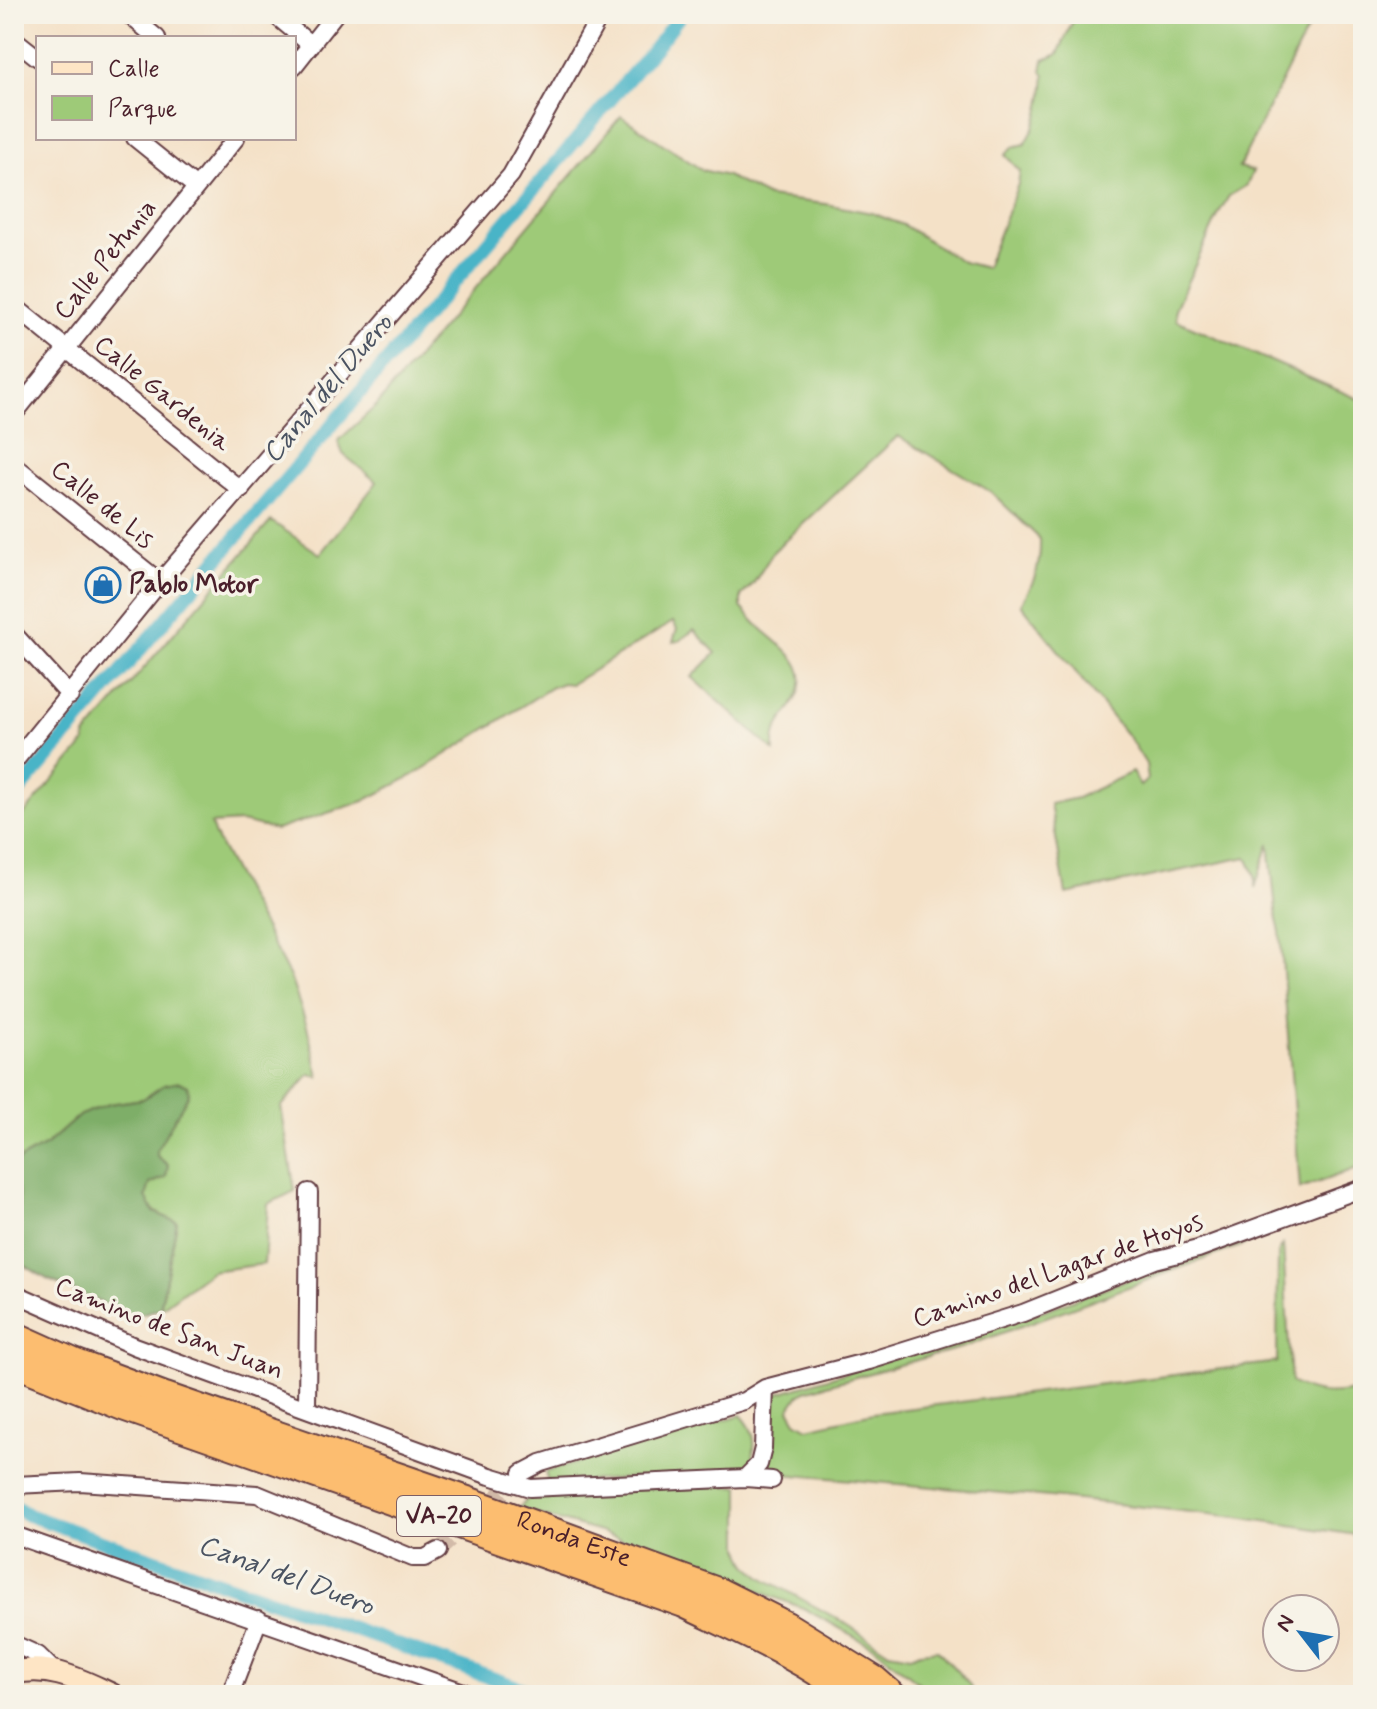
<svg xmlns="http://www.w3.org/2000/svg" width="1377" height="1709" font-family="Mynerve,sans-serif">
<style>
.green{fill:#9eca78;stroke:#747452;stroke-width:2}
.forest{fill:#7eae68;stroke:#64664a;stroke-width:2}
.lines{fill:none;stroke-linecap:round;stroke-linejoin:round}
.canal{stroke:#49b4c7;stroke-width:14}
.street-tunnel{stroke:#d2baa8;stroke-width:16;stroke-dasharray:16 8;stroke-linecap:butt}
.street-casing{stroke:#643c42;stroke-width:20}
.secondary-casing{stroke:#643c42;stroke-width:26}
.highway-casing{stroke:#643c42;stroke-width:32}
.street{stroke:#fff;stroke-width:16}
.secondary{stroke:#fee5c5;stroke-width:22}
.highway{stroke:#fcbd6f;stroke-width:28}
.labels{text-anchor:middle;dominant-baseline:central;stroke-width:7;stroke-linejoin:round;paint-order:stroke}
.shield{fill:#f7f3e8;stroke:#7e5f64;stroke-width:2}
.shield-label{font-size:24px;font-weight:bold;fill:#4a1f2b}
.street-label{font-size:26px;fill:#4a1f2b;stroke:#f7f3e8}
.poi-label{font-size:26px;font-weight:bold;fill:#4a1f2b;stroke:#f7f3e8;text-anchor:start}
.water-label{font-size:28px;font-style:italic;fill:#4a5362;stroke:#f7f3e8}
</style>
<rect width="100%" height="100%" fill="#f7f3e8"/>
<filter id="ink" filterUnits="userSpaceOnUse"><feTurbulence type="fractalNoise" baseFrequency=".0125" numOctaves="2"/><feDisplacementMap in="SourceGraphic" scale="16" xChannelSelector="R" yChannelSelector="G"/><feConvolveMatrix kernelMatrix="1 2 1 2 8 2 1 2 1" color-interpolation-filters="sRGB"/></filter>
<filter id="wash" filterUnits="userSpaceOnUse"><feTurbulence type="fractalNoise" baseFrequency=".006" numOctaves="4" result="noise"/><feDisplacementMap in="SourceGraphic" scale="32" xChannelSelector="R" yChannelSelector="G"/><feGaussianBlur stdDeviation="1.8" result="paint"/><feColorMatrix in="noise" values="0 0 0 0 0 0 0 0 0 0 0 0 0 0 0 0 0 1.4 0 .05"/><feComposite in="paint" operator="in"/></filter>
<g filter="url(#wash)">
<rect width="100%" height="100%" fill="#f4e1c7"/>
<path class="green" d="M1076 14H1315L1239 167 1253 171 1247 185 1229 196 1220 211 1175 309 1176 320 1363 401V1166L1300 1189 1280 932 1277 920 1269 843 1255 888V875L1247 857 1066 894 1050 804 1077 798 1132 772 1140 786 1148 779 1146 764 1132 742 1021 604C1035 581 1041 566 1040 539L991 492 898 436 774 551 753 584 741 596V607C748 615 755 623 763 630 788 652 817 669 792 706 780 724 773 728 774 751L692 677 716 653 694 630 679 641 673 642 677 629 673 622 571 684 562 683 552 687 412 776 364 801 276 830 241 822 211 824 215 836 290 977 307 1026 319 1077 310 1074 281 1107 295 1191 268 1204 264 1264 211 1271 160 1309 177 1222C161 1216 145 1210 146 1190L160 1140 189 1094 164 1085 143 1099 109 1104 80 1115 46 1145 20 1159 14 1167V826L86 742 85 736 271 521 320 554 377 482 343 454 338 441 377 405 621 116 702 170 727 176 768 197 825 204 872 213 903 225 963 262 986 268 1018 184 1020 171 1005 155 1013 147 1025 144C1039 124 1043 100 1045 76L1042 71 1044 60 1058 54Z
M1281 1231 964 1347 805 1391 798 1396 789 1409 796 1421 808 1428 873 1413 1277 1362 1278 1253 1283 1245 1291 1382C1315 1397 1337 1395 1363 1389V1536L1237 1517 1050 1497 782 1474 771 1470 769 1461 775 1396 779 1393 1010 1323 1167 1265Z
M741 1415C756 1431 756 1443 752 1465L739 1472 548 1483 545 1472Z
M740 1486V1548L748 1565 762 1577 845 1623 889 1652 911 1656 920 1652 938 1650 968 1683 975 1695H934L874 1647 803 1608 604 1533 518 1509 536 1490Z"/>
<path class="forest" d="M179 1082 188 1086 189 1094 157 1149V1156L168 1165 166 1177 150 1184 146 1197 154 1212 177 1222 160 1309 131 1316 47 1279 14 1259V1231L19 1220 18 1190 14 1182V1167L20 1159 46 1145 80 1115 109 1104 143 1099 164 1085Z"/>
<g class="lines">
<path class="canal" d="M14 797 659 43 681 14
M14 1506 28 1515 540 1695"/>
</g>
</g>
<g filter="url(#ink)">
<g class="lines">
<path class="street-tunnel" d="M438 1551 522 1474"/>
<defs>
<path id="street" d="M128 14 157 38
M274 14 311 45
M14 39 38 58
M294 66 335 14
M135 138 196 187
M14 306 241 490
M14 414 236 138
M14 465 160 582
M14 634 70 696
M14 762 160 582 511 175 601 14
M14 1293 134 1346 490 1476 530 1488 745 1478 772 1480
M307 1409 309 1192
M522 1473 541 1463 744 1401 765 1388 869 1361 1023 1313 1155 1260 1198 1249 1363 1188
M745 1478 759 1464 763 1448 765 1388
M14 1485 80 1482 257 1494 413 1558H425L438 1551
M14 1535 472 1695
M14 1644 38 1655 54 1671
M230 1695 259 1619"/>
<path id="secondary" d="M14 1673C49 1663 81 1681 112 1695"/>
<g id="highway">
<path id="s1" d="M14 1336 74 1363 165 1397 467 1501 720 1593 786 1626 875 1681 891 1695"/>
<path d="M14 1362 123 1406 684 1603C742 1631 801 1656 852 1695"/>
</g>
</defs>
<use href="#street" class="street-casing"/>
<use href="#secondary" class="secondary-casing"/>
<use href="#highway" class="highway-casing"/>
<use href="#street" class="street"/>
<use href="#secondary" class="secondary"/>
<use href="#highway" class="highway"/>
</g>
</g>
<defs>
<symbol id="shop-ring" viewBox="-11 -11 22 22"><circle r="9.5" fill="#f7f3e8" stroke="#1f6fb2" stroke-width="1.5"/><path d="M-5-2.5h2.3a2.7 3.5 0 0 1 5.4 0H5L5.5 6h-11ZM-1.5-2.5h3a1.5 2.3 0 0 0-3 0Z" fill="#1f6fb2"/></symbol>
</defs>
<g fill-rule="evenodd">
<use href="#shop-ring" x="83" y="565" width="40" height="40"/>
</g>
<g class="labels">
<rect class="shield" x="397" y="1496" width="84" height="40" rx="6"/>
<g class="shield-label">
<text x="439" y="1516">VA-20</text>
</g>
<g class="street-label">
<text transform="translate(106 260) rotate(-51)">Calle Petunia</text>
<text transform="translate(162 394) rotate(39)">Calle Gardenia</text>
<text transform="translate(102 505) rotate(39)">Calle de Lis</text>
<text transform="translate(1058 1271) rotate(-19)">Camino del Lagar de Hoyos</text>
<text transform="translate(169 1329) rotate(21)">Camino de San Juan</text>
<text stroke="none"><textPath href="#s1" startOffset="596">Ronda Este</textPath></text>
</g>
<g class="poi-label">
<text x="129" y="585">Pablo Motor</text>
</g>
<g class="water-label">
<text transform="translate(328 389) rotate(-50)">Canal del Duero</text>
<text transform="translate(286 1576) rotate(20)">Canal del Duero</text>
</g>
</g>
<rect width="1377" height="1709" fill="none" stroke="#f7f3e8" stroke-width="48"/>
<rect x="36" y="36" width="260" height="104" fill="#f7f3e8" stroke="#b29e9c" stroke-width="2"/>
<rect x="52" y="62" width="40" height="12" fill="#fee5c5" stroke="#b29e9c" stroke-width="2"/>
<text x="108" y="76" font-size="24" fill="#4a1f2b">Calle</text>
<rect x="52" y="96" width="40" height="24" fill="#9eca78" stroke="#b29e9c" stroke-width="2"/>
<text x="108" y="116" font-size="24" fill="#4a1f2b">Parque</text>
<g transform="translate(1301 1633) rotate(301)"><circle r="38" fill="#f7f3e8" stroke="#b29e9c" stroke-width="2"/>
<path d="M0-6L14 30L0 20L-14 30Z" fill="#1f6fb2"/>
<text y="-12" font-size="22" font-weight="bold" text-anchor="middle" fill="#4a1f2b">N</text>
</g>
</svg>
